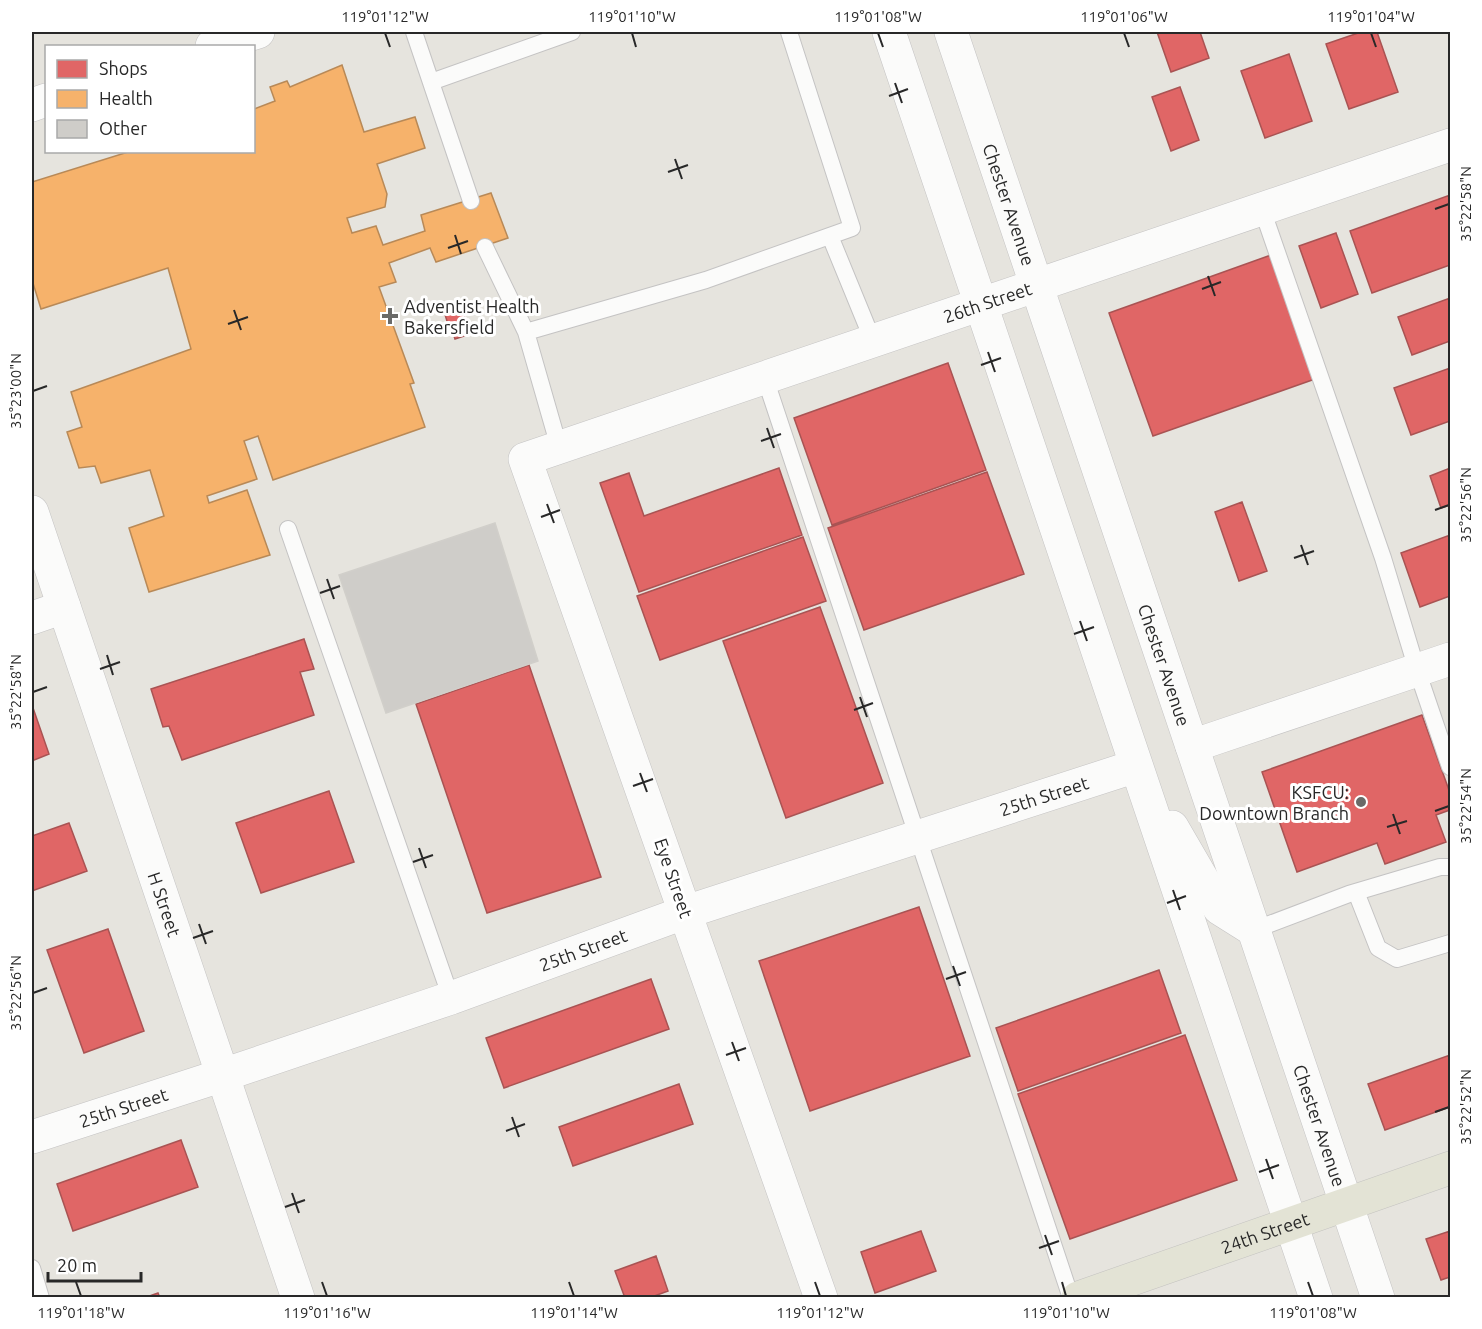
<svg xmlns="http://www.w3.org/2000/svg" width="1482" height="1329" font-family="Ubuntu,sans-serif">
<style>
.shops{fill:#e06666;stroke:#a95353;stroke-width:1.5}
.health{fill:#f6b26b;stroke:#b88957;stroke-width:1.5}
.building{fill:#cfcdc9;stroke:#d1cfca;stroke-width:1.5}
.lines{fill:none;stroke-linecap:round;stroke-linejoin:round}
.service-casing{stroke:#c4c3c3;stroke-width:18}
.minor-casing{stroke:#c4c3c3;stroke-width:34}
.tertiary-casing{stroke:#c4c3c3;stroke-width:34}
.secondary-casing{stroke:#c4c3c3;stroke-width:34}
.primary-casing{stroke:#c3c2c0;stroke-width:34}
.service{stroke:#fbfbfa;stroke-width:16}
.minor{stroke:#fbfbfa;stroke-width:33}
.tertiary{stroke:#fbfbfa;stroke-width:33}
.secondary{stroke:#fbfbfa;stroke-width:33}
.primary{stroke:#e3e3d5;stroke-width:33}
.ticks{fill:none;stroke:#282828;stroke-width:2}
.poi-dot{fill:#6a6a68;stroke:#fff;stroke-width:2}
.labels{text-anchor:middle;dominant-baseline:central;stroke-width:6;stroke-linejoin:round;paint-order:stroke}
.street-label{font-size:18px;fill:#282828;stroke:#fff}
.poi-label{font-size:18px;fill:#282828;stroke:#fff;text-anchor:start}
.neatline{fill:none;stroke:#282828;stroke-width:2}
.ticks-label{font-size:15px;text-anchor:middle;fill:#282828}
</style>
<rect width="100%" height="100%" fill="#e6e4de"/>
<path class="shops" d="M1157 32H1200L1209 58 1171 72Z
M1361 32H1377L1398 92 1349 109 1326 44Z
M1289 54 1312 121 1265 138 1241 71Z
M1180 87 1199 140 1171 151 1152 97Z
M1450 195V265L1372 293 1350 231Z
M1336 233 1358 294 1321 308 1299 246Z
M1271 255 1315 379 1153 436 1109 313Z
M1450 298V341L1412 355 1398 317Z
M459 302 470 334 455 339 452 330 450 331 443 308Z
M948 363 986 470 832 525 794 418Z
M1450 368V421L1411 435 1394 388Z
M779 468 802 535 639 592 600 483 629 473 644 516Z
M1450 468V505L1441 508 1430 476Z
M987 472 1024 574 864 630 828 528Z
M1242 502 1267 571 1239 581 1215 512Z
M1450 535V596L1420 607 1401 553Z
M803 537 826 601 660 660 637 596Z
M820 607 883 783 786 818 723 641Z
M304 639 314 669 300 672 314 715 182 760 169 726 163 727 151 689Z
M529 665 601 877 487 913 416 704Z
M32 705 49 754 32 761Z
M1422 715 1450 793V810L1436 815 1446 842 1385 864 1377 843 1297 872 1262 772Z
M329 791 354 862 261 893 236 823Z
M69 823 87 871 32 891V836Z
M919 907 970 1056 810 1111 759 961Z
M108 929 144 1031 84 1053 47 950Z
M1159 970 1181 1033 1018 1091 996 1028Z
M651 979 669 1029 504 1088 486 1038Z
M1185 1035 1237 1180 1070 1239 1018 1094Z
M1450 1055V1107L1385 1130 1368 1084Z
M679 1084 693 1124 573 1166 559 1127Z
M181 1140 198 1187 73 1231 57 1184Z
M921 1231 936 1271 875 1293 861 1252Z
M1450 1231V1277L1441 1280 1426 1239Z
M656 1256 668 1291 649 1298H625L615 1271Z
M158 1293 160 1298H144Z"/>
<path class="health" d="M342 65 364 132 415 117 425 148 377 164 387 194 385 207 347 218 352 233 376 226 383 245 425 231 421 215 491 193 508 238 436 262 430 248 389 263 396 282 379 287 414 383 410 384 425 427 273 480 258 436 244 441 257 479 207 496 209 503 247 490 270 555 149 592 129 528 164 516 150 470 101 483 95 466 79 468 67 432 82 427 71 392 191 349 168 268 41 309 32 280V182L128 152H254V109L275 101 270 87 287 81 290 87Z"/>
<path class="building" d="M495 523 538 661 386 713 339 575Z"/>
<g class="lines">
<defs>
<path id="service" d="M414 32 471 201
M431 82 572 32
M1262 209 1383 558 1417 670 1450 767
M830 236 873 341
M485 247 526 332 559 447
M526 332 706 280 852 228 789 32
M765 378 1071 1298
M288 529 451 998
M1356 892 1378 948 1397 959 1450 943
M1254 930 1349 894 1440 867H1450
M32 1268 41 1298"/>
<g id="minor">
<path d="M212 46 258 32"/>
<path d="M32 105 46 100"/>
<path d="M32 618 64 607"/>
<path d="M1192 746 1450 659"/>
<path id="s1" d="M32 1137 223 1075 451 998 686 912 1136 766"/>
<path id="s2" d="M821 1298 525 459 1450 145"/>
</g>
<g id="tertiary">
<path id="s3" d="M32 512 298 1298"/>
</g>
<g id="secondary">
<path d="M889 32 1316 1298"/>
<path id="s4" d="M951 32 1378 1298"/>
<path d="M1172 827 1219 908 1254 930"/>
</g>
<g id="primary">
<path id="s5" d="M1078 1298 1450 1168"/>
</g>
</defs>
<use href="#service" class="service-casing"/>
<use href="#minor" class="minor-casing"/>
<use href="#tertiary" class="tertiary-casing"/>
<use href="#secondary" class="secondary-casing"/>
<use href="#primary" class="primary-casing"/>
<use href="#service" class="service"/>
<use href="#minor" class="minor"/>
<use href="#tertiary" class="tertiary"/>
<use href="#secondary" class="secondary"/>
<use href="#primary" class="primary"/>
</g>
<path class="ticks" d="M385 33 390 47M632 33 636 47M878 33 883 47M1124 33 1129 47M1371 33 1376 47M895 83 902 103M889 96 908 89M675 159 682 179M668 172 688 165M1435 209 1449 204M455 235 461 254M448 248 468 241M1208 276 1215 296M1202 289 1221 282M234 310 241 330M228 324 248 317M988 352 995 372M981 365 1001 358M33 391 47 386M767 428 774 448M761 441 781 434M547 504 554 523M1435 510 1449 505M541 517 560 510M1301 545 1308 565M1294 558 1314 551M327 579 334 599M320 593 340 586M1080 621 1087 641M1074 634 1094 627M107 655 113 675M100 669 120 662M33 692 47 687M860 697 867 717M854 710 873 703M640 773 647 792M633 786 653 779M1435 811 1449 806M1393 814 1400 834M1387 827 1407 821M419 848 426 868M413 862 433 855M1173 890 1180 910M1167 903 1186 896M199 924 206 944M193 938 213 931M953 966 960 986M946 979 966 972M33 993 47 988M732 1042 739 1061M726 1055 746 1048M1435 1112 1449 1107M512 1117 519 1137M506 1131 525 1124M1266 1159 1273 1179M1259 1172 1279 1165M292 1193 299 1213M285 1207 305 1200M1045 1235 1052 1255M1039 1248 1059 1241M76 1282 81 1296M322 1282 327 1296M569 1282 574 1296M815 1282 820 1296M1062 1282 1066 1296M1308 1282 1313 1296"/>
<g class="poi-dot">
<path d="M387 307h6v6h6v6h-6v6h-6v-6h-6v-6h6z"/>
<circle cx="1361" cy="802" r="6"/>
</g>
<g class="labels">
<g class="street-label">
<text stroke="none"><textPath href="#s4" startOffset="182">Chester Avenue</textPath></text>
<text stroke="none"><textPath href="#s2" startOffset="1378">26th Street</textPath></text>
<text stroke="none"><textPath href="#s4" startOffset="668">Chester Avenue</textPath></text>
<text stroke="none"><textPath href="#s1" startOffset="1068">25th Street</textPath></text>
<text transform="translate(674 878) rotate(71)">Eye Street</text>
<text stroke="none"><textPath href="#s3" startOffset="414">H Street</textPath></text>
<text stroke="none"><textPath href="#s1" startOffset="582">25th Street</textPath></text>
<text stroke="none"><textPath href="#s1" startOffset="96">25th Street</textPath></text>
<text stroke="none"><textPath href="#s4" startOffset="1154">Chester Avenue</textPath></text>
<text stroke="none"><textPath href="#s5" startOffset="198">24th Street</textPath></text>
</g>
<g class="poi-label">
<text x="404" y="306">Adventist Health<tspan x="404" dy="21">Bakersfield</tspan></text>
<text x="1349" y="792" text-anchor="end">KSFCU:<tspan x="1349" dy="21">Downtown Branch</tspan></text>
</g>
</g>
<rect width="1482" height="1329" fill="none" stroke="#ffffff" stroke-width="66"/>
<rect x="45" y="45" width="210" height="108" fill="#ffffff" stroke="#a9a9a9" stroke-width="1.5"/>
<rect x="57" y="60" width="30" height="18" fill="#e06666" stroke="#a9a9a9" stroke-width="1.5"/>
<text x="99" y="75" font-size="18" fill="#282828">Shops</text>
<rect x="57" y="90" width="30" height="18" fill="#f6b26b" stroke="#a9a9a9" stroke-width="1.5"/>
<text x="99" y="105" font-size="18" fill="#282828">Health</text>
<rect x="57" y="120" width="30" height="18" fill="#cfcdc9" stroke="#a9a9a9" stroke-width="1.5"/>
<text x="99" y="135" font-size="18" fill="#282828">Other</text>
<path d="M48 1272v9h93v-9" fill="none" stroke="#282828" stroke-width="3"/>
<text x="57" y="1272" font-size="18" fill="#282828" stroke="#ffffff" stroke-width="4.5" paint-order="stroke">20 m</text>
<rect x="33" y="33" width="1416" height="1263" class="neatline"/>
<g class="ticks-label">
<text x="385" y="22">119°01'12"W</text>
<text x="632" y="22">119°01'10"W</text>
<text x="878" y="22">119°01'08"W</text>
<text x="1124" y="22">119°01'06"W</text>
<text x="1371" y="22">119°01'04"W</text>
<text transform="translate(1466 204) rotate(-90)" y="5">35°22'58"N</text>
<text transform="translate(16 391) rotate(-90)" y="5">35°23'00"N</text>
<text transform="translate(1466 505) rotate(-90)" y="5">35°22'56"N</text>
<text transform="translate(16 692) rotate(-90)" y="5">35°22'58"N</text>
<text transform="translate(1466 806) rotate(-90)" y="5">35°22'54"N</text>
<text transform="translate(16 993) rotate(-90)" y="5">35°22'56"N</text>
<text transform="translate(1466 1107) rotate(-90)" y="5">35°22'52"N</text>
<text x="81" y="1318">119°01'18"W</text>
<text x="327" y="1318">119°01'16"W</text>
<text x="574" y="1318">119°01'14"W</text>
<text x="820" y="1318">119°01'12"W</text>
<text x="1066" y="1318">119°01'10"W</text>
<text x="1313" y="1318">119°01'08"W</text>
</g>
</svg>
